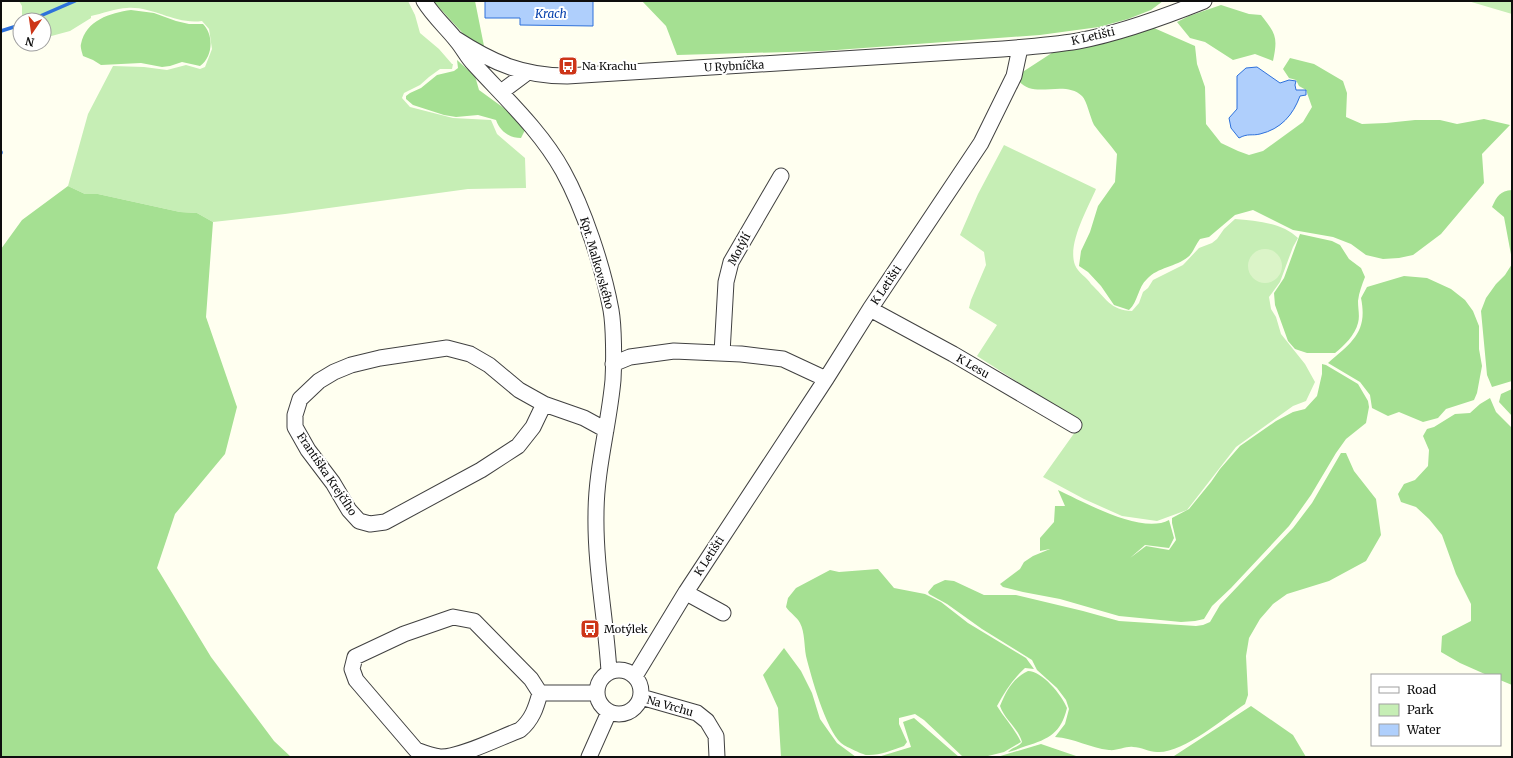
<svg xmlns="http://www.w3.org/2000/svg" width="1513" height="758" font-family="Merriweather,serif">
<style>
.green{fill:#c6eeb5}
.forest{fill:#a5e092}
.pitch{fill:#dbf4c8}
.water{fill:#afcffc;stroke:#2e71db}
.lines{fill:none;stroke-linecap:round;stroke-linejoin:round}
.stream{stroke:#2e71db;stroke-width:3.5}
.minor-casing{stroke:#414141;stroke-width:17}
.minor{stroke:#fff;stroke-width:15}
.labels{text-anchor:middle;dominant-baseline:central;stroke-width:4;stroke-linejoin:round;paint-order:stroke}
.street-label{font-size:11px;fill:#0e0e0e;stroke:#fff}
.poi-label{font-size:11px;fill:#0e0e0e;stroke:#fff;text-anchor:start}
.water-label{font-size:12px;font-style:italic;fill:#0a44ae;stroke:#fff}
</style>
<rect width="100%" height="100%" fill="#fffff0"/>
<path class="green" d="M19 1H408L415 15 420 33 439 49 452 64H453L452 69H440L429 77 420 85 404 93 402 98 410 107 453 118 491 120 497 134 525 158 526 188 468 189 285 214 213 222 197 213 180 212 98 194H85L68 186 88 114 113 66 144 67 167 70 186 65 200 69 205 67 212 49 209 29 202 21C175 25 153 6 127 8 117 8 101 14 91 16V18L70 31 44 38V20H22V6Z
M1468 1H1512V14Z
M1004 145 1096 189C1088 208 1067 244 1075 265 1078 273 1087 277 1091 284 1105 297 1111 311 1132 311L1139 303 1143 292 1148 288 1153 280 1183 265 1199 248 1212 243 1217 239 1224 229 1235 219C1256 221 1282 222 1298 238L1293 247 1280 282 1269 297 1271 309 1276 317 1281 334 1305 364 1315 382 1306 401 1293 406 1236 447 1187 510 1157 521 1122 516 1084 499 1043 477 1080 425 1047 401 977 356 997 325 969 308 971 300 986 265 984 252 960 235 978 194Z"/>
<path class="forest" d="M433 1H475L484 46H478L470 41Z
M642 1H1163L1151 10 1128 19 1099 27 1040 35 823 51 677 55 666 26Z
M1221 5 1249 14 1261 15C1276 34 1278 37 1273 61L1255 54 1233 60 1205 42 1190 38 1177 22 1189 16Z
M131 10 154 13 176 21 189 24H203C214 35 213 57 200 66L182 62 170 66 162 67 141 63 101 65 93 60 83 56C82 52 80 47 81 44 86 20 110 13 131 10Z
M1154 28 1195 46 1197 64 1205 87 1206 124 1221 143 1238 151 1249 155 1263 151 1303 122 1312 107 1306 90 1299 86 1296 80 1289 78 1283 69 1290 58 1314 64 1343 81 1347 93 1346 117 1362 124 1386 123 1415 120H1440L1457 124 1484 119 1510 125 1482 154 1484 183 1441 234 1413 255 1399 258 1383 259 1366 255 1351 244 1333 237 1293 230 1253 210 1235 215 1209 237 1200 239C1196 244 1193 253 1188 257 1176 267 1158 267 1147 279 1138 287 1138 302 1129 310L1114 305 1101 286 1088 272 1079 266 1081 251 1090 232 1098 206 1115 182 1117 154C1110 144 1101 135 1094 125 1090 117 1087 101 1082 96 1064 79 1034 100 1019 81L1021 73 1061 47 1092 44Z
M457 60 475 76 479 90 512 114 525 130 521 138C509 138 500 131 496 120L478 115 456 117 444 115 413 105 406 99V96L410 93 421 88 437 75 454 71 458 68Z
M68 186 85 194H98L180 212 197 213 213 222 206 317 237 407 225 454 175 514 157 568 211 657 274 741 291 757H1V249L22 220Z
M1512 190V260L1504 217 1492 207C1497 196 1500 191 1512 190Z
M1300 234 1332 241 1340 245 1349 259 1361 268 1365 277C1362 285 1359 292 1358 301 1358 309 1360 316 1358 323 1355 335 1344 346 1335 353H1307L1295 349 1288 341 1275 305 1274 293 1284 278Z
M1512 264V381L1492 387 1487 375 1481 311 1486 298 1496 284 1505 275Z
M1404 276 1427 278 1451 289 1465 300 1473 311 1479 326V349L1482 366 1477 393 1474 400 1446 409 1438 418 1423 422 1399 412 1388 416 1372 408 1370 395 1360 382 1328 363C1352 342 1368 332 1361 298L1367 287Z
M1322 364 1326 365 1358 384 1368 401 1369 407 1366 423 1346 439 1336 453 1311 495 1289 526 1231 588 1212 606 1204 619 1195 621 1181 622 1119 616 1060 599 1023 592 1003 587 1000 584 1020 569 1024 562 1033 556 1050 549 1040 551V538L1054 522 1055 506H1065L1058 490C1084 502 1142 535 1169 520L1174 538 1169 548 1145 545 1130 558 1146 546 1169 550 1176 540 1172 523V518L1189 509 1211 482 1220 469 1240 446 1276 421 1293 412 1305 409 1317 396 1322 374Z
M1512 389V416L1499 402 1501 394Z
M1490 398 1496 412 1512 428V685L1500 680V675H1487L1460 663 1441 652 1442 636 1471 621V604L1456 574 1442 535 1429 519 1416 507 1401 502 1398 494 1404 484 1415 480 1428 466 1429 450 1423 436 1427 429 1434 427 1455 414 1470 413 1480 404Z
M1341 453H1346L1354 471 1376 499 1381 535 1366 561 1329 581 1287 594 1273 604 1260 619 1249 638 1246 656 1248 695 1245 704C1224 718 1182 754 1157 752 1149 752 1141 747 1133 747 1126 746 1117 751 1109 750 1090 748 1074 738 1055 737L1065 724 1069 709 1066 700 1057 688 1037 670 1032 660 982 629 947 604 929 594 928 592 934 585 945 580 954 581 984 595H1016L1083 611 1119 621 1196 626 1203 625 1210 622 1220 605 1293 528 1312 503Z
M878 569 894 588 925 594 941 602 968 623 1026 658 1034 669 1025 668C1013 679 1005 691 997 706 1005 719 1015 729 1021 742L1004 752 984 757H963L924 720 915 714 899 718V724L907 742 904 746C892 750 879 756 866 755 862 754 844 746 841 743 826 730 811 676 806 656 804 645 805 633 800 623 797 617 790 613 786 607L788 598 796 588 830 570 839 572Z
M784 648 801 671 812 693 820 719 837 743 856 757H781L778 708 763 675Z
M1028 671C1042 671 1062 695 1067 708 1061 733 1049 739 1026 746 1020 748 1014 751 1008 752 1012 747 1019 747 1022 742 1018 728 1005 720 1000 706 1006 691 1013 678 1028 671Z
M1251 706 1293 735 1306 757H1161L1174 756Z
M914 718 959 757H878L911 747 903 722Z
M1041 744 1079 757H997Z"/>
<path class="pitch" d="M1248 266a17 17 0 1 1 34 0a17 17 0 1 1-34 0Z"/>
<path class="water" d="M485 1H593V26L520 25V18H485Z
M1257 67 1280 83 1289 80 1296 81 1295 85 1296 90H1306V95L1300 96C1293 115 1281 129 1260 134 1252 136 1248 133 1239 138L1231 128 1229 118 1237 109V76L1246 68Z"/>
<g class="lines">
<path class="stream" d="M31 20 75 1
M1 31 20 25
M1 152V153"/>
<defs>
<path id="minor" d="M424 1C433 16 446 27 457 41 463 48 467 57 474 64 505 98 541 131 563 171 584 209 603 267 611 310 614 327 614 362 613 380 609 425 596 469 596 514 595 567 606 619 609 672
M456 39C493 63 523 76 567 76L986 50C1017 48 1048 46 1078 41 1121 33 1164 17 1204 1
M501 92 528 72
M870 309 953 354 1074 425
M722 353 726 282 731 262 781 176
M613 364 630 357 674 351 741 354 783 359 826 379
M544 404 533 427 518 446 481 470 385 522 370 524 359 521 349 510 333 483 308 450 295 427V415L300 399 319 381 334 372 351 365 380 358 447 348 470 354 489 365 519 390 544 404 584 418 606 430
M686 592 692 596 723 613
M453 617 474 621 531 679 540 693C536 708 532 720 520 730 501 737 459 758 440 757 432 756 424 753 416 750L356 680 352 669 355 657 404 634Z
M597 692a22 22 0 1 1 44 0a22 22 0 1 1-44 0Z
M635 676 686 592 826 379 870 309 981 143 1014 76 1020 48
M540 693H596
M641 697 697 713 707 721 716 736 717 757
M589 757 609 712"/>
</defs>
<use href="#minor" class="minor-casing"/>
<use href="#minor" class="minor"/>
</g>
<defs>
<symbol id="bus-square" viewBox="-11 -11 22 22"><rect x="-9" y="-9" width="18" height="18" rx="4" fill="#cd3518" stroke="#fff"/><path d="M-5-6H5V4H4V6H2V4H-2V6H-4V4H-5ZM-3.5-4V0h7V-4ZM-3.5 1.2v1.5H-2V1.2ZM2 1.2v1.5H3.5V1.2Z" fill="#fff"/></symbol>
</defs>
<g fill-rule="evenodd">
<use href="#bus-square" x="557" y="55" width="22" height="22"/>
<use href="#bus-square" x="579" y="618" width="22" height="22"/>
</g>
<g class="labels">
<g class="street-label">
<text transform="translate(1093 36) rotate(-13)">K Letišti</text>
<text transform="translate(734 66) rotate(-3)">U Rybníčka</text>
<text transform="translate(739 249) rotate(-62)">Motýlí</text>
<text transform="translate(597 263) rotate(74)">Kpt. Malkovského</text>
<text transform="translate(886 285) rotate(-56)">K Letišti</text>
<text transform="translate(973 366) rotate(30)">K Lesu</text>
<text transform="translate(327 474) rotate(56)">Františka Krejčího</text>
<text transform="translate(709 556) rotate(-57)">K Letišti</text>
<text transform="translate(670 706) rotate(16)">Na Vrchu</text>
</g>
<g class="poi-label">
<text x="582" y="66">Na Krachu</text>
<text x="604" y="629">Motýlek</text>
</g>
<g class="water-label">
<text x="551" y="13">Krach</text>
</g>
</g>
<rect width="1513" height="758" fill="none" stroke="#0e0e0e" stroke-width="4"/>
<rect x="1371" y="674" width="130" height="72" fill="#ffffff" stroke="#9f9f9f"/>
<rect x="1379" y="687" width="20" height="6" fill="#ffffff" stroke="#9f9f9f"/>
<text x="1407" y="694" font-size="12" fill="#0e0e0e">Road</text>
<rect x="1379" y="704" width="20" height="12" fill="#c6eeb5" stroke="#9f9f9f"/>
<text x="1407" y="714" font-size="12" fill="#0e0e0e">Park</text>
<rect x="1379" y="724" width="20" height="12" fill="#afcffc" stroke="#9f9f9f"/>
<text x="1407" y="734" font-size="12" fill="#0e0e0e">Water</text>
<g transform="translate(32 32) rotate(193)"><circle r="19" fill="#ffffff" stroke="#9f9f9f"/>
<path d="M0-3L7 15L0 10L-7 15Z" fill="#cd3518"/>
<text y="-6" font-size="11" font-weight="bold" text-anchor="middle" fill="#0e0e0e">N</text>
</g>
</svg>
